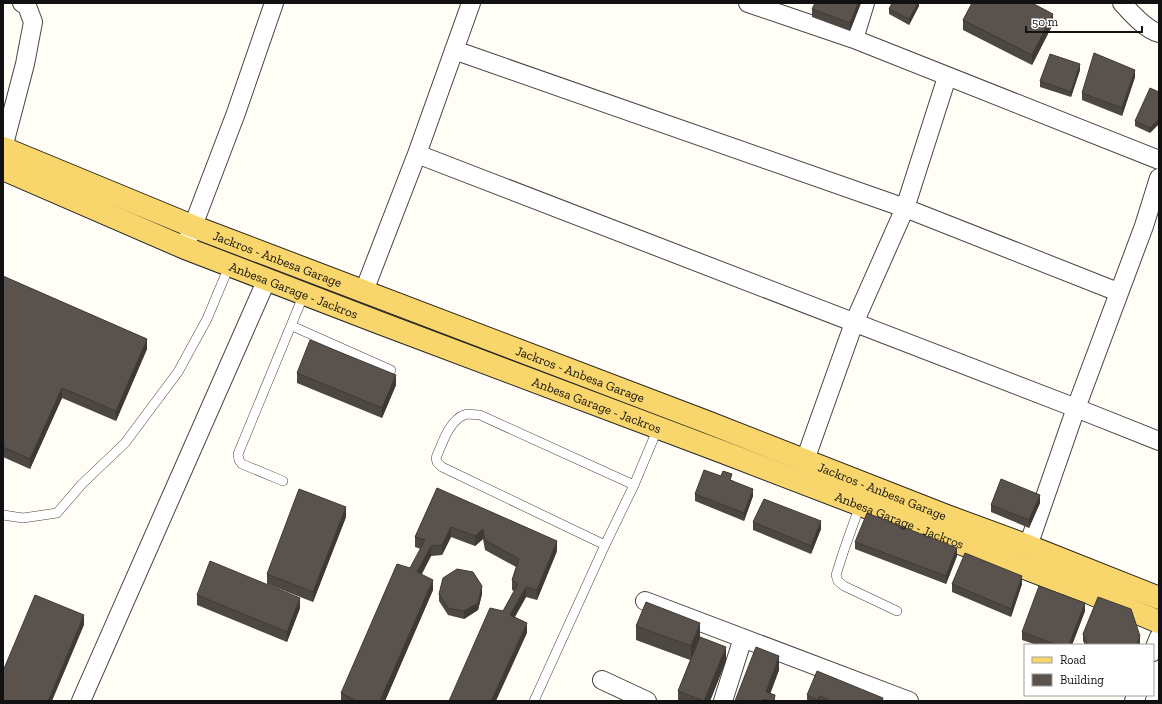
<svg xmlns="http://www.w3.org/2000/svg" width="1162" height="704" font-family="'Zilla Slab',serif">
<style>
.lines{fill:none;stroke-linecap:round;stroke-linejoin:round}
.lane-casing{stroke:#444;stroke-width:10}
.street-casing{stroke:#444;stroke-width:20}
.primary-casing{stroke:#222;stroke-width:24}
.lane{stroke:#fff;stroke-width:9}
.street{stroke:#fff;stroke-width:18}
.primary{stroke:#f9d66b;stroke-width:22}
.wall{fill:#4d4742}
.shaded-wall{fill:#3f3936}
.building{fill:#5a524d;stroke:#3f3936}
.labels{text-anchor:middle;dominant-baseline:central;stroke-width:4;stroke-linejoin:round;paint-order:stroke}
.street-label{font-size:13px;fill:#111;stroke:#fff}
</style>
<rect width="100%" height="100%" fill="#fffdf5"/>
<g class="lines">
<defs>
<path id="lane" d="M292 326 391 370
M283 481 242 464 239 460 238 454 304 294
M860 505 844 550 836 575 838 581 844 586 897 611
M3 515 23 518 57 513 82 484 125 443 178 372 207 319 230 264
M605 545 442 467 437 462 436 458C442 444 449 421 464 415 468 413 476 415 480 415L634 485
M534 701 605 545 634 485 658 428"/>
<path id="street" d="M748 3 854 39 1159 160
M1122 3C1131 13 1146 30 1159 33
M854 39 865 3
M454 50 905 208 1118 292
M3 148 25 64 33 22 27 6 22 3
M417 154 1076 408 1159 441
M188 239 236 113 274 3
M364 291 417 154 471 3
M805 460 854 323 905 208 947 77
M1028 546 1076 408 1144 226 1159 178
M645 601 909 701
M1153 652 1159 637
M602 680 647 701
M81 701 267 279
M723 701 743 638
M1134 701 1137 695"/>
<g id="primary">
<path id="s1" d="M3 148 192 226 707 422 944 515 1028 546 1159 598"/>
<path id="s2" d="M3 169 185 248 380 323 720 451 1090 593 1159 622"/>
</g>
</defs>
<use href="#lane" class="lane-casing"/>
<use href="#street" class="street-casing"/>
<use href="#primary" class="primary-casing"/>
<use href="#lane" class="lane"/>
<use href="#street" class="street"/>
<use href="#primary" class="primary"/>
</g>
<path class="wall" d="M861 3 850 31 812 17V9Z
M919 3V6L909 25 889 14V9Z
M963 20 1053 24 1032 65 963 30Z
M1080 70 1071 97 1040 87V81Z
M1135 77 1122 116 1082 100V93Z
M1159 92 1150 133 1135 126V121Z
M3 276 147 349 116 421 62 398 30 469 3 457Z
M297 373 396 385 382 418 297 383Z
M732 480 753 496 744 521 695 501V494Z
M437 488 557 551 537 600 526 597 515 617 527 633 503 611 514 591 512 590V580L516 567 485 550 483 539 475 546 451 537 442 555 431 556 422 574 433 590 385 701H341V693L421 549 415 547V537Z
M1040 503 1029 528 991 512V505Z
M346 517 313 602 267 584V574Z
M753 522 821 529 811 554 753 530Z
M855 542 957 556 946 584 855 549Z
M952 584H1022L1011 617 952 592Z
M439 594H482L478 610 464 619 448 615 439 601Z
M197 595 300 608 287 642 197 605Z
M1085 611 1072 645H1037L1022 640V632Z
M636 626 700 637 726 661 710 701H678V691L690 660 636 640Z
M1083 634 1140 644 1139 645H1085L1083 641Z
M779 670 770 693 775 701H735Z
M807 695 883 701H807Z"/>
<path class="shaded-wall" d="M858 3H861L850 31V23Z
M918 3H919V6L909 25V19Z
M1053 14V24L1032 65V55Z
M1080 64V70L1071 97V92Z
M1135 70V77L1122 116V108Z
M1159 119V124L1150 133V128Z
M147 339V349L116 421V411Z
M396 375V385L382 418V408Z
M62 388V398L30 469V459Z
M753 489V496L744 521V513Z
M1040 495V503L1029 528V520Z
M346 507V517L313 602V592Z
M821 521V529L811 554V546Z
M451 527V537L442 555V545Z
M483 529V539L475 546V536Z
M557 541V551L537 600V590Z
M431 546V556L417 582V572Z
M957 548V556L946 584V576Z
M1022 576V584L1011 617V609Z
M433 580V590L385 701H380Z
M482 586V594L478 610 464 619V611Z
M526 587V597L510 625V615Z
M300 598V608L287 642V632Z
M1085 603V611L1072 645H1069Z
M84 615V625L52 701H48Z
M527 623V633L496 701H491Z
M700 623V637L691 660V646Z
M1140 636V644L1139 645H1136Z
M726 647V661L710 701H704Z
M779 656V670L768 700 766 692Z
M820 696V701H817V700Z"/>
<path class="building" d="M815 3H858L850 23 812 9Z
M892 3H918L909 19 889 9Z
M972 3H1032L1053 14 1032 55 963 20Z
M1094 53 1135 70 1122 108 1082 93Z
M1050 54 1080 64 1071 92 1040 81Z
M1150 88 1159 92V119L1150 128 1135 121Z
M3 276 147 339 116 411 62 388 30 459 3 447Z
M310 340 396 375 382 408 297 373Z
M704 470 721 476 723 471 732 474 730 480 753 489 744 513 695 494Z
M1001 479 1040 495 1029 520 991 505Z
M437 488 557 541 537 590 526 587 510 615 527 623 491 701H449L490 608 503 611 518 584 512 580 519 559 485 540 483 529 475 536 451 527 442 545 431 546 417 572 433 580 380 701H357L341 693 397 564 410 568 425 540 415 537Z
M299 489 346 507 313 592 267 574Z
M764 499 821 521 811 546 753 522Z
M867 513 957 548 946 576 855 542Z
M965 553 1022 576 1011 609 952 584Z
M210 561 300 598 287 632 197 595Z
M457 569 473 572 482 586 478 603 464 611 448 608 439 594 443 578Z
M1039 586 1085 603 1069 645H1058L1022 632Z
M35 595 84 615 48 701H3V671Z
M1098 597 1131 609 1140 636 1136 645H1088L1083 634Z
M646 602 700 623 691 646 636 626Z
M700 637 726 647 704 701 678 691Z
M756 647 779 656 766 692 775 695 774 701H771L763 699V701H735Z
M817 671 883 698 882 701H831L820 696 817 700 807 695Z"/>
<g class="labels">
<g class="street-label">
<text stroke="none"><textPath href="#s1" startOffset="296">Jackros - Anbesa Garage</textPath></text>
<text stroke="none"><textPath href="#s2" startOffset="315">Anbesa Garage - Jackros</textPath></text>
<text stroke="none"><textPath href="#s1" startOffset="620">Jackros - Anbesa Garage</textPath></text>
<text stroke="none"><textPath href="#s2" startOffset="639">Anbesa Garage - Jackros</textPath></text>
<text stroke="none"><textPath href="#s1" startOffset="944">Jackros - Anbesa Garage</textPath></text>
<text stroke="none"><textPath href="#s2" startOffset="963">Anbesa Garage - Jackros</textPath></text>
</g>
</g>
<rect width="1162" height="704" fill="none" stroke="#111111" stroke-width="8"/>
<rect x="1024" y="644" width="130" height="52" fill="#ffffff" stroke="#a0a0a0"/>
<rect x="1032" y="657" width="20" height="6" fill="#f9d66b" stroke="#a0a0a0"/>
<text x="1060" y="664" font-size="12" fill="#111111">Road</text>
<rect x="1032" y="674" width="20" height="12" fill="#5a524d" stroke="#a0a0a0"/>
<text x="1060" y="684" font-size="12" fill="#111111">Building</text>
<path d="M1026 26v6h116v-6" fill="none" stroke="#111111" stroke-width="2"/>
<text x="1032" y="26" font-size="12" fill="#111111" stroke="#ffffff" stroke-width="3" paint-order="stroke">50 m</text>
</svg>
